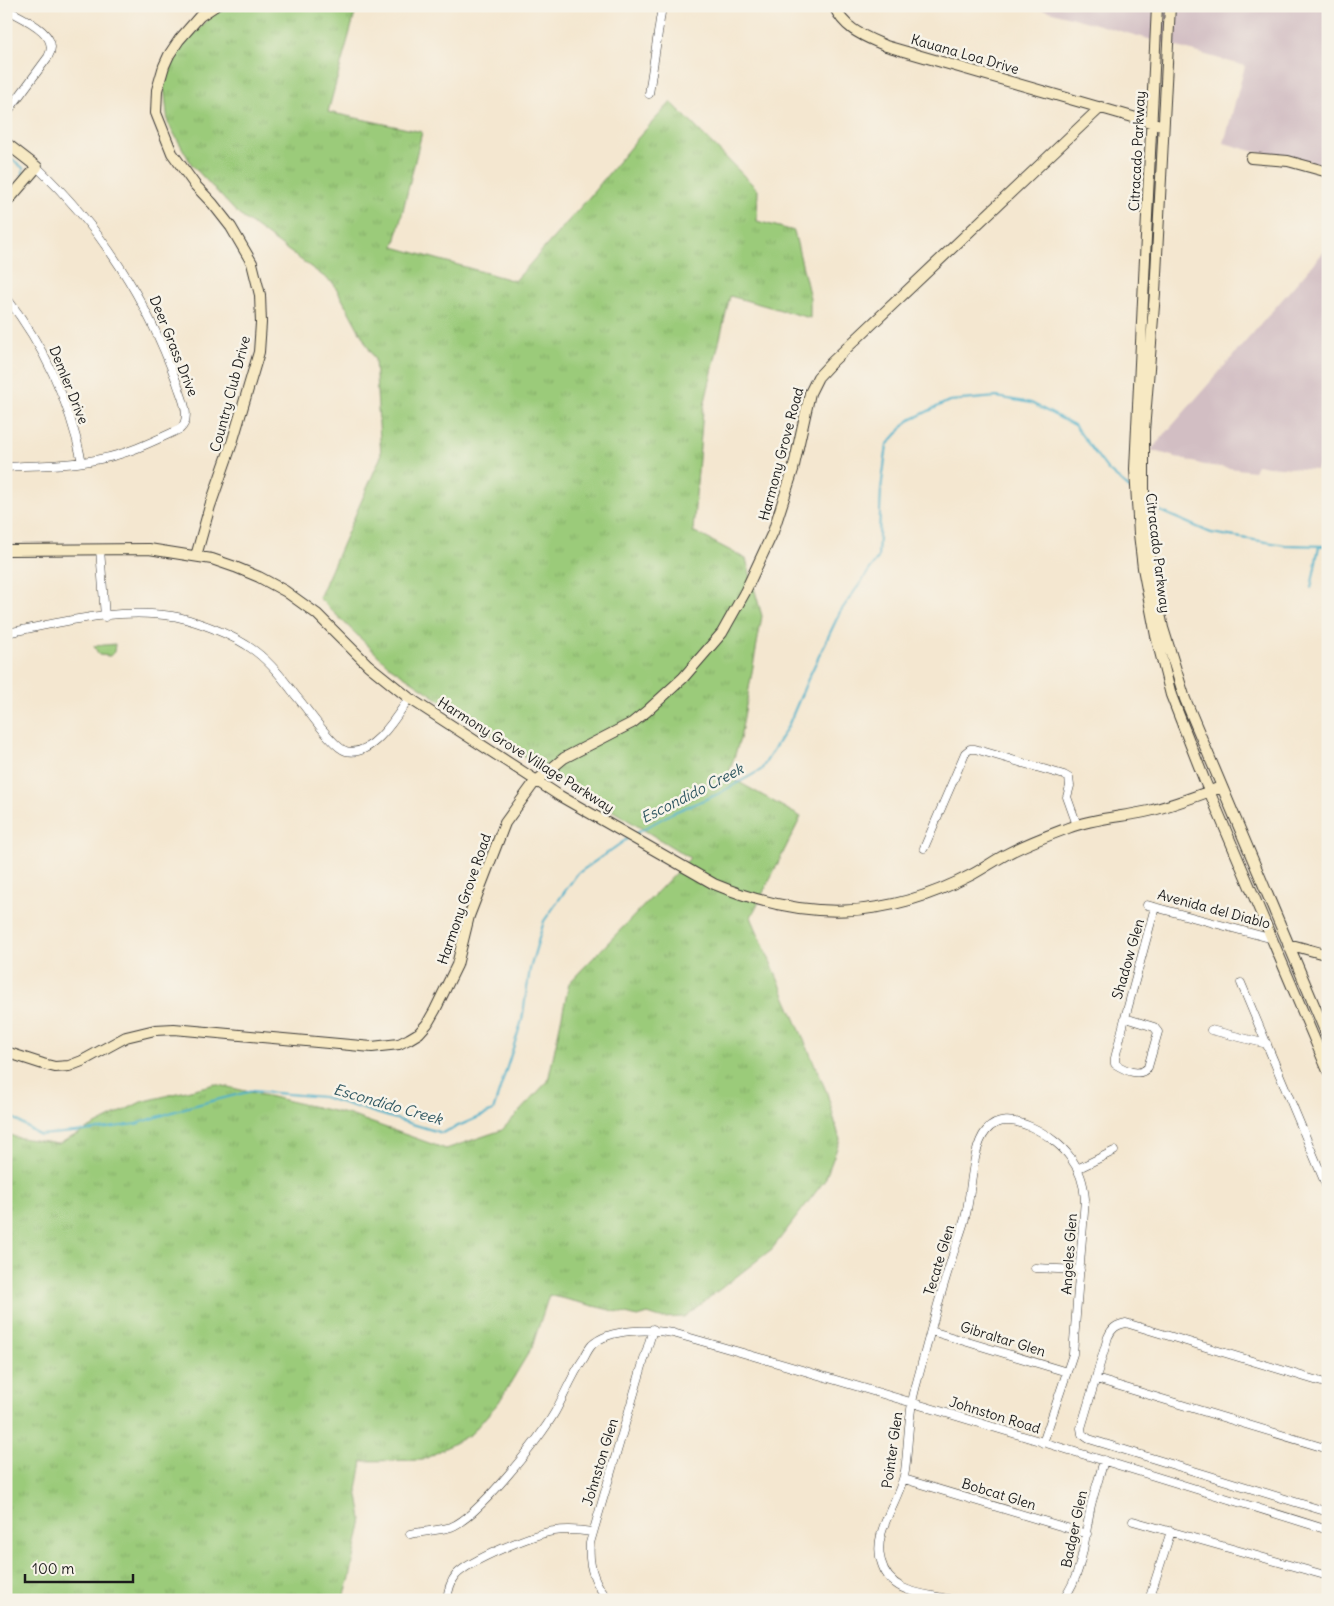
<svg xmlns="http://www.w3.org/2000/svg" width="1334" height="1606" font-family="Delius,sans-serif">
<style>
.industrial{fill:#d2bec3}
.grass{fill:url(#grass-tufts);stroke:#5c744b}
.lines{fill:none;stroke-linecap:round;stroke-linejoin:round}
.stream{stroke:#4bb0ca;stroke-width:2}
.street-casing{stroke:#3c3a37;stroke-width:9}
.secondary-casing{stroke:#3c3a37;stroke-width:12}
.street{stroke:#fff;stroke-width:8}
.secondary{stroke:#f7e9c3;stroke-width:10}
.labels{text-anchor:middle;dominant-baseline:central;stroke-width:5;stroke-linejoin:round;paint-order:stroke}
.street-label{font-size:14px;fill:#1c1c1c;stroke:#f7f3e8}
.water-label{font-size:15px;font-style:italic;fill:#2f5762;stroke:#f7f3e8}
</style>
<defs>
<pattern id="grass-tufts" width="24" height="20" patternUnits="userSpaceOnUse" patternTransform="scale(1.25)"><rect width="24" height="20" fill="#9bcb7a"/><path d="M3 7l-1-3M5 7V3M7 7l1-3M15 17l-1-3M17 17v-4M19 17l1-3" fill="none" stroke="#85ae69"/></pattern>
</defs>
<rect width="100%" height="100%" fill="#f7f3e8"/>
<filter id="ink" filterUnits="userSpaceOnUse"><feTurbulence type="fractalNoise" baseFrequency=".02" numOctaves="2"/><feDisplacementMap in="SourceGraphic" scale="10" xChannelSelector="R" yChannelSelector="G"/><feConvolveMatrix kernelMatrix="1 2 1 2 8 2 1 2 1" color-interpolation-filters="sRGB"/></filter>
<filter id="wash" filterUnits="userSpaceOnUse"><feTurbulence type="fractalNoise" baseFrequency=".0096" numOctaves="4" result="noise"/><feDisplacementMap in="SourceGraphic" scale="20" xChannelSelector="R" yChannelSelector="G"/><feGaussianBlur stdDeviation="1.12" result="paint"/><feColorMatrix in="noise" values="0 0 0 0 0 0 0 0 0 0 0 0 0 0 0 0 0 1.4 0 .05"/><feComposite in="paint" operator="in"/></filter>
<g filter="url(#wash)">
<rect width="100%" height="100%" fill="#f4e7d0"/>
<path class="industrial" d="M1031 6H1328V172L1224 143 1245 66Z
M1328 247V465L1318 466 1316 470 1257 465 1254 471 1204 465 1151 450Z"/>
<path class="grass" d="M237 6H315L356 10 328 112 422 132 394 247 515 281 586 201 637 139 671 102 758 190 757 221 794 231 810 298V318L730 296 703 410 693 531 746 559 762 616 740 739 728 776 801 817 751 917 827 1093 840 1140 825 1180 772 1249 684 1317 660 1318 648 1314 638 1317 549 1295 532 1347 499 1402 471 1434 423 1460 362 1461 357 1490 362 1519 350 1578 343 1600H6V1133L15 1137 58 1144 141 1102 215 1084 350 1115 446 1149 502 1130 548 1081 569 983 690 858 526 758 389 666 319 598 381 456 375 360 334 284 238 214 192 165 168 123 164 86 179 49 215 13Z
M115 644 114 652 110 656 99 655 94 646Z"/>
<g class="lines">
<path class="stream" d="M6 154 23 168V176
M1148 504 1151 507 1211 533 1285 545 1328 546
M1311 588 1319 546
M1327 609 1328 610
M635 834 672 813 716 795 761 770 788 726 808 679 840 612 878 558 881 489 887 445 908 421 949 401 997 397 1031 403 1074 425 1108 470 1133 491
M6 1113 39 1135 85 1131 136 1124 188 1107 252 1091 323 1097 442 1133 493 1111 522 1020 530 969 544 921 577 874 627 839"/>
</g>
</g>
<g filter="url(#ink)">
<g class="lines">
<defs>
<path id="street" d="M6 9C22 18 62 34 48 57L6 114
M649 94 662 6
M6 297C45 347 69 400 82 462
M6 467C37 465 69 466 100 459 128 454 154 441 180 429 193 418 181 396 177 383 146 298 102 229 37 167
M100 549 105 617
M6 633C59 623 117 607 172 616 186 618 199 623 212 628 227 634 242 641 255 651 271 663 284 680 296 696 307 708 333 748 346 751 372 758 397 716 409 698
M924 848 965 753 970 749H975L1064 775 1069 778 1070 786 1067 797 1077 825
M1147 905 1273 939
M1241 983 1328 1190
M1125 1018 1154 1027 1158 1032 1148 1067C1140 1078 1125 1070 1115 1064V1058Z
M1125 1018 1155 907
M1211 1030 1267 1044
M1077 1169 1114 1151
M1035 1268 1080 1270
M931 1331 1067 1372
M1096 1379 1328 1449
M1328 1384 1126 1323C1116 1325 1112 1328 1108 1337L1081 1428 1082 1434 1089 1439 1328 1512
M904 1479 1087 1534
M1133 1521 1328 1576
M410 1534C423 1531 438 1531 451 1527 478 1517 540 1438 555 1412 565 1394 572 1375 584 1358 586 1354 589 1348 592 1345 610 1328 650 1329 673 1333 892 1395 1110 1462 1328 1530
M1151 1595 1171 1600
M447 1600C448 1591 451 1581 456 1575 470 1560 533 1534 554 1531 566 1529 580 1530 592 1532
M609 1600C594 1584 588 1565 590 1543L653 1329
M952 1600C924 1593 890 1595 881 1561 872 1531 900 1501 905 1471 908 1449 908 1426 912 1403 914 1390 919 1376 922 1363 931 1329 940 1295 951 1261 955 1247 961 1233 965 1218 972 1194 971 1149 986 1131 1007 1105 1056 1137 1070 1157 1080 1170 1084 1184 1085 1199L1073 1354 1043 1443
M1063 1600C1084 1571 1084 1538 1091 1505 1095 1490 1100 1475 1104 1460
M1149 1600 1171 1531"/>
<path id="secondary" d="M834 6C845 30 864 36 886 46L1157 124
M1157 6 1135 469 1139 534 1143 568 1156 636 1171 695 1204 779 1328 1071
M1170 6 1155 293 1144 431V503L1151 571 1163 628 1185 699 1328 1038
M6 143 37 167 6 203
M1251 158 1288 161 1328 172
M6 550 149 549 212 559 235 567 259 577 285 591 317 614 368 665 409 698 560 796 714 884C805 922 886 920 973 874 984 868 994 861 1005 855 1025 844 1047 836 1068 828 1094 818 1122 817 1149 811 1174 805 1197 796 1221 787
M196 556 210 506 232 443 259 352 261 323 260 295 252 263 231 227 213 204 195 185 172 153 156 113 157 90 164 66 169 55 179 40 200 16 215 6
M1288 944 1328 955
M6 1052 43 1064 55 1067 69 1066 82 1061 126 1037 155 1030 174 1029 372 1047 399 1044 409 1039 419 1033 427 1024 435 1010 457 965 469 916 505 823 534 783 564 758 632 723 647 711 683 678 722 633 745 592 773 532 793 470 810 393 818 377 832 362 1101 107"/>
</defs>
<use href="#street" class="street-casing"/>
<use href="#secondary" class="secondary-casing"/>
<use href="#street" class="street"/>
<use href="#secondary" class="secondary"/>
</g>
</g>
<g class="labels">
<g class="street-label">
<text transform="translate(965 54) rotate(16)">Kauana Loa Drive</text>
<text transform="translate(1137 151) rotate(-87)">Citracado Parkway</text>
<text transform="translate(174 346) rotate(68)">Deer Grass Drive</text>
<text transform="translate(69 385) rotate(68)">Demler Drive</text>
<text transform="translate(230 394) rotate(-75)">Country Club Drive</text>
<text transform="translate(781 454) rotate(-75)">Harmony Grove Road</text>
<text transform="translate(1158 553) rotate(83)">Citracado Parkway</text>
<text transform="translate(526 755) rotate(32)">Harmony Grove Village Parkway</text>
<text transform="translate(464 899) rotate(-71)">Harmony Grove Road</text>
<text transform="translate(1214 909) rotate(15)">Avenida del Diablo</text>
<text transform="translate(1128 959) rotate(-74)">Shadow Glen</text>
<text transform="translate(1069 1254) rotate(-86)">Angeles Glen</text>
<text transform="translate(939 1260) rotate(-73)">Tecate Glen</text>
<text transform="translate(1003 1339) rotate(17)">Gibraltar Glen</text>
<text transform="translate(995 1415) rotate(17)">Johnston Road</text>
<text transform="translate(892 1450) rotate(-82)">Pointer Glen</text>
<text transform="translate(600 1462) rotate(-73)">Johnston Glen</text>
<text transform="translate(999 1494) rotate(17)">Bobcat Glen</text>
<text transform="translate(1074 1529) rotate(-78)">Badger Glen</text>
</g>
<g class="water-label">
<text transform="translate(692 793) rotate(-27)">Escondido Creek</text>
<text transform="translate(388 1104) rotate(16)">Escondido Creek</text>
</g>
</g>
<rect width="1334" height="1606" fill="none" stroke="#f7f3e8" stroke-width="25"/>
<path d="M25 1574v8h108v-8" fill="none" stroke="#1c1c1c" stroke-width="2.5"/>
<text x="32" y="1574" font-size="15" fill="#1c1c1c" stroke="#f7f3e8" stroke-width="4" paint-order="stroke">100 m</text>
</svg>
